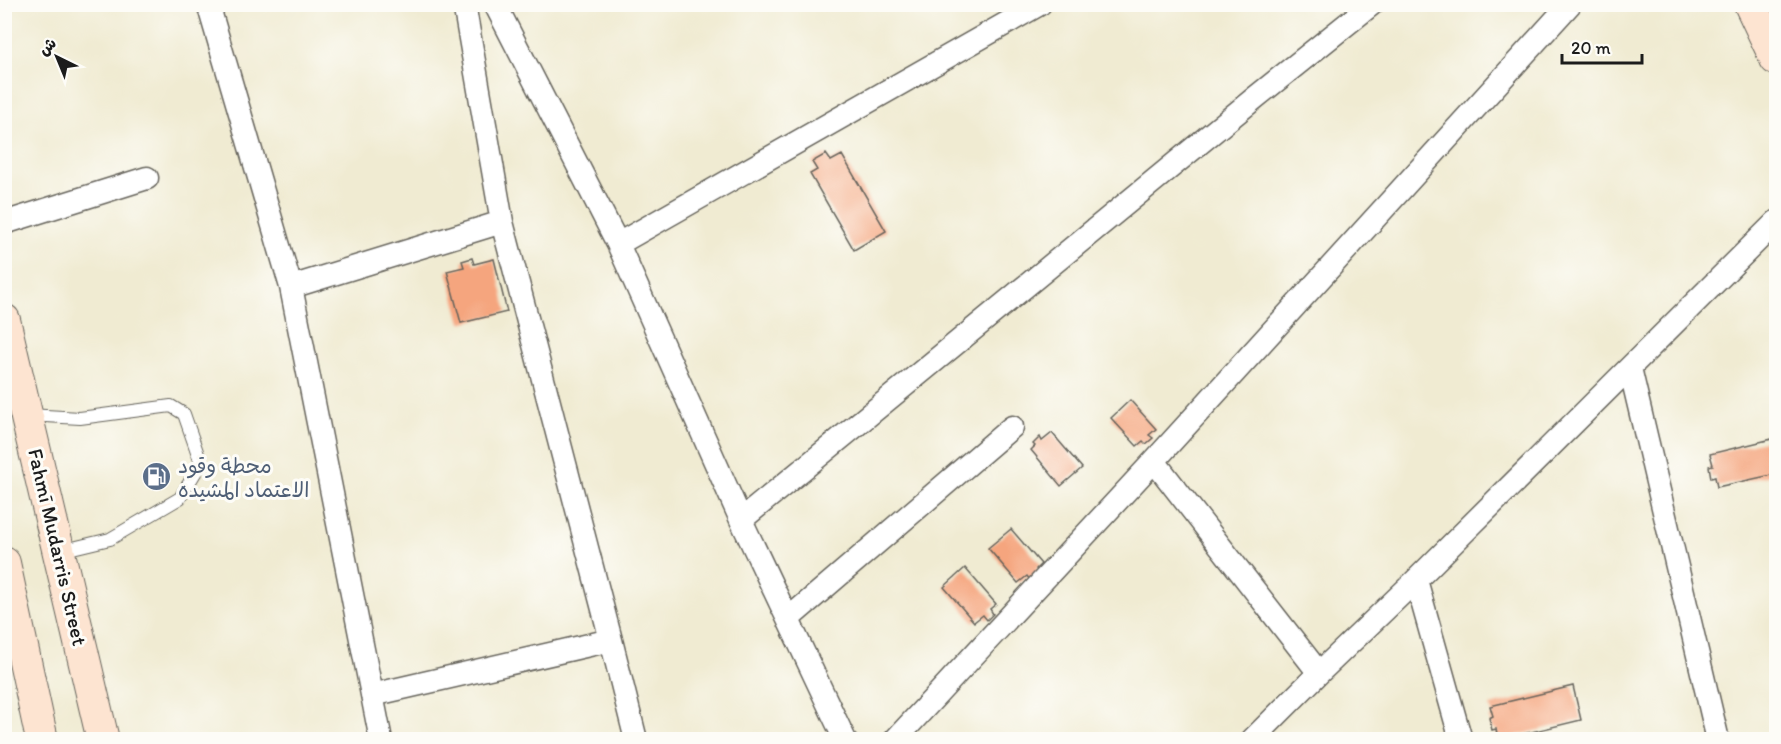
<svg xmlns="http://www.w3.org/2000/svg" width="1781" height="744" font-family="Itim,'Playpen Sans Arabic',sans-serif">
<style>
.building{fill:#f5a57e}
.lines{fill:none;stroke-linecap:round;stroke-linejoin:round}
.lane-casing{stroke:#66645c;stroke-width:14}
.street-casing{stroke:#66645c;stroke-width:25}
.secondary-casing{stroke:#66645c;stroke-width:34}
.lane{stroke:#fff;stroke-width:12}
.street{stroke:#fff;stroke-width:22}
.secondary{stroke:#fde4d1;stroke-width:32}
.labels{text-anchor:middle;dominant-baseline:central;stroke-width:6;stroke-linejoin:round;paint-order:stroke}
.service-label{font-size:21px;fill:#4e5e75;stroke:#fdfcf7;text-anchor:start}
.street-label{font-size:21px;fill:#1c1c1c;stroke:#fdfcf7}
</style>
<rect width="100%" height="100%" fill="#fdfcf7"/>
<filter id="ink" filterUnits="userSpaceOnUse"><feTurbulence type="fractalNoise" baseFrequency=".0167" numOctaves="2"/><feDisplacementMap in="SourceGraphic" scale="12" xChannelSelector="R" yChannelSelector="G"/><feConvolveMatrix kernelMatrix="1 2 1 2 8 2 1 2 1" color-interpolation-filters="sRGB"/></filter>
<filter id="wash" filterUnits="userSpaceOnUse"><feTurbulence type="fractalNoise" baseFrequency=".008" numOctaves="4" result="noise"/><feDisplacementMap in="SourceGraphic" scale="24" xChannelSelector="R" yChannelSelector="G"/><feGaussianBlur stdDeviation="1.35" result="paint"/><feColorMatrix in="noise" values="0 0 0 0 0 0 0 0 0 0 0 0 0 0 0 0 0 1.4 0 .05"/><feComposite in="paint" operator="in"/></filter>
<g filter="url(#wash)">
<rect width="100%" height="100%" fill="#f0ebd2"/>
<g id="blocks">
<path class="building" d="M826 154 831 161 842 155 886 231 854 250 810 174 817 170 812 162Z
M472 258 474 264 494 259 507 312 461 323 447 271 464 267 462 261Z
M1130 400 1156 429 1149 435 1153 438 1146 444 1143 441 1137 446 1111 418Z
M1052 433 1082 468 1061 486 1031 450 1035 446 1033 444 1040 437 1042 441Z
M1776 438V474L1717 487 1715 477 1711 478 1709 466 1713 465 1710 454Z
M1011 529 1041 564 1036 569 1039 573 1030 580 1027 576 1018 583 988 548Z
M965 568 996 604 990 609 993 614 987 620 983 615 974 622 944 587Z
M1573 686 1581 720 1498 740 1496 729 1492 730 1489 718 1493 716 1490 706Z"/>
</g>
</g>
<g filter="url(#ink)">
<use href="#blocks" fill-opacity="0" stroke="#66645c" stroke-width="1.5"/>
<g class="lines">
<defs>
<path id="lane" d="M28 415 80 418 171 406 184 414 201 463 180 498 110 539 60 551"/>
<path id="street" d="M208 4 291 287 381 740
M464 4 502 222 611 640 636 740
M495 4 618 244 741 520 845 740
M4 223 147 178
M618 244 1040 4
M291 287 502 222
M1630 368 1718 740
M1154 461 1319 673
M741 520 1256 97 1372 4
M1416 580 1461 740
M788 619 1012 427
M372 695 611 640
M895 740 1154 461 1570 4
M1252 740 1319 673 1416 580 1776 222"/>
<path id="secondary" d="M1750 4 1776 59
M4 320 103 740
M4 563 42 740"/>
</defs>
<use href="#lane" class="lane-casing"/>
<use href="#street" class="street-casing"/>
<use href="#secondary" class="secondary-casing"/>
<use href="#lane" class="lane"/>
<use href="#street" class="street"/>
<use href="#secondary" class="secondary"/>
</g>
</g>
<defs>
<symbol id="fuel-disc" viewBox="-11 -11 22 22"><circle r="9.5" fill="#5c6f8a" stroke="#fdfcf7"/><path d="M-5.5-6h7V0h2V4h1.3V-2.5L3-4.5l.8-.8L6-3V5H2.5V1h-1V6h-7ZM-4.2-4.7v3.2H.2V-4.7Z" fill="#fff"/></symbol>
</defs>
<g fill-rule="evenodd">
<use href="#fuel-disc" x="140" y="460" width="33" height="33"/>
</g>
<g class="labels">
<g class="service-label">
<text x="178" y="465">محطة وقود<tspan x="178" dy="24">الاعتماد المشيده</tspan></text>
</g>
<g class="street-label">
<text transform="translate(58 547) rotate(77)">Fahmī Mudarris Street</text>
</g>
</g>
<rect width="1781" height="744" fill="none" stroke="#fdfcf7" stroke-width="24"/>
<g transform="translate(57 57) rotate(317)" stroke="#fdfcf7" stroke-width="4.5" paint-order="stroke">
<path d="M0-4.5L10 22L0 15L-10 22Z" fill="#1c1c1c"/>
<text y="-9" font-size="16" font-weight="bold" text-anchor="middle" fill="#1c1c1c">ش</text>
</g>
<path d="M1562 54v9h80v-9" fill="none" stroke="#1c1c1c" stroke-width="3"/>
<text x="1571" y="54" font-size="18" fill="#1c1c1c" stroke="#fdfcf7" stroke-width="4.5" paint-order="stroke">20 m</text>
</svg>
